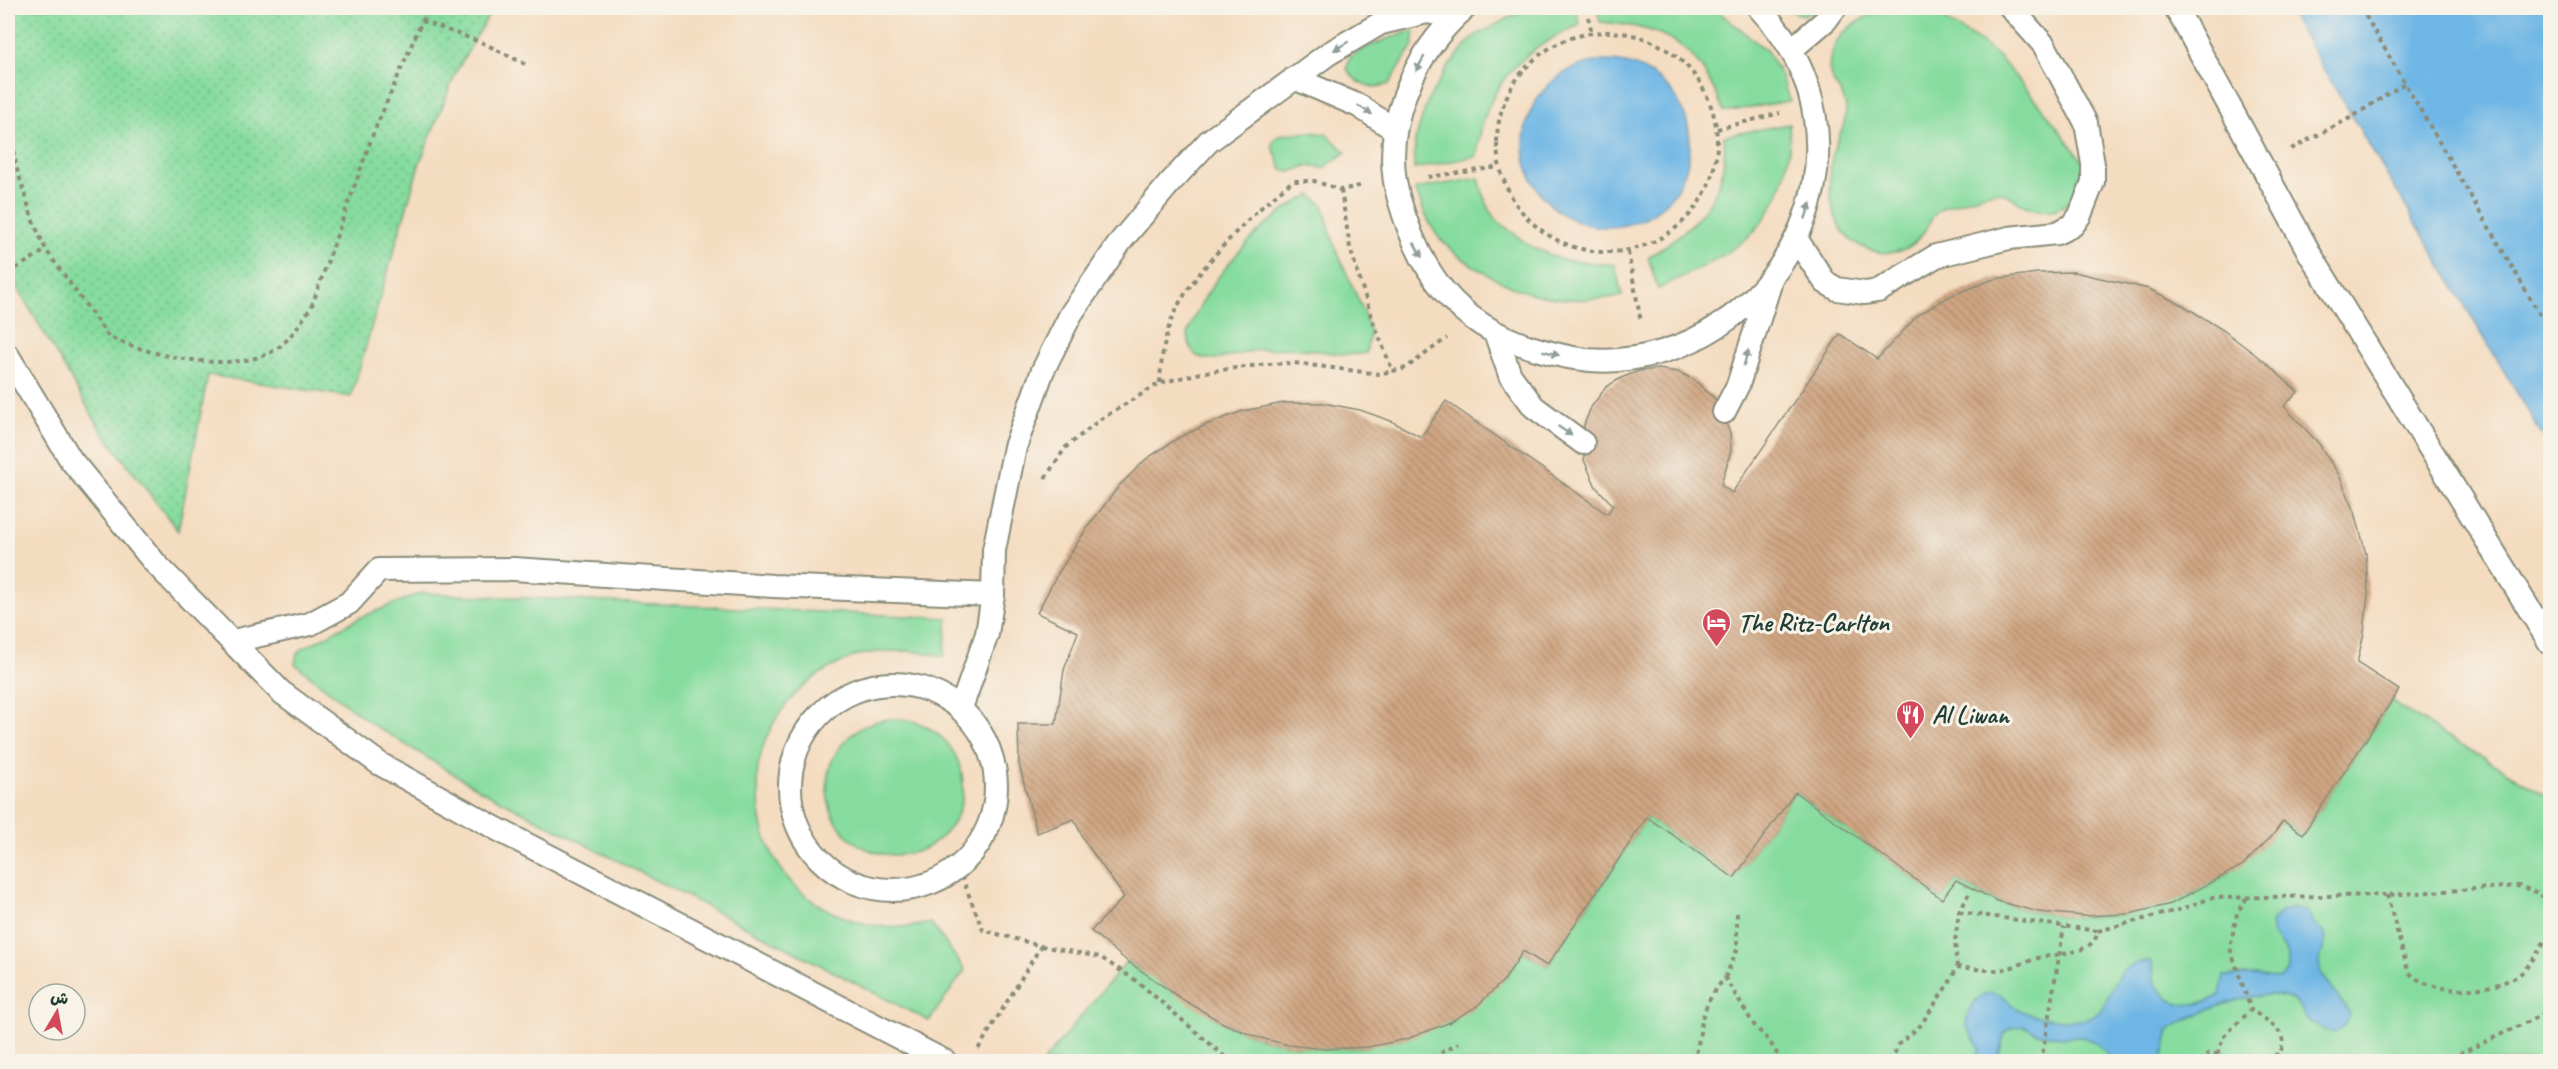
<svg xmlns="http://www.w3.org/2000/svg" width="2558" height="1069" font-family="Caveat,'Playpen Sans Arabic',sans-serif">
<style>
.grass{fill:url(#grass-dots);stroke:#528c6a;stroke-width:1.5}
.garden{fill:#86dc9f;stroke:#528c6a;stroke-width:1.5}
.water{fill:#6db6e5;stroke:#467a8c;stroke-width:1.5}
.building{fill:url(#building-back-hatch)}
.lines{fill:none;stroke-linecap:round;stroke-linejoin:round}
.service-casing{stroke:#8a8c7a;stroke-width:26}
.path{stroke:#8a8c7a;stroke-width:4;stroke-dasharray:4.5 4.5;stroke-linecap:butt}
.service{stroke:#fff;stroke-width:22}
.oneway{fill:#8f9e9a}
.labels{text-anchor:middle;dominant-baseline:central;stroke-width:6;stroke-linejoin:round;paint-order:stroke}
.poi-label{font-size:26px;font-weight:bold;fill:#1f3d34;stroke:#f7f3e8;text-anchor:start}
</style>
<defs>
<pattern id="grass-dots" width="8" height="8" patternUnits="userSpaceOnUse" patternTransform="scale(1.5)"><rect width="8" height="8" fill="#86dc9f"/><path d="M2 2h.1M6 6h.1" fill="none" stroke="#6db482" stroke-width="1.8" stroke-linecap="round"/></pattern>
<pattern id="building-back-hatch" width="6" height="6" patternUnits="userSpaceOnUse" patternTransform="scale(1.5)"><rect width="6" height="6" fill="#d0a682"/><path d="M-1 5l2 2M0 0l6 6M5-1l2 2" fill="none" stroke="#a8886b"/></pattern>
</defs>
<rect width="100%" height="100%" fill="#f7f3e8"/>
<filter id="ink" filterUnits="userSpaceOnUse"><feTurbulence type="fractalNoise" baseFrequency=".0167" numOctaves="2"/><feDisplacementMap in="SourceGraphic" scale="12" xChannelSelector="R" yChannelSelector="G"/><feConvolveMatrix kernelMatrix="1 2 1 2 8 2 1 2 1" color-interpolation-filters="sRGB"/></filter>
<filter id="wash" filterUnits="userSpaceOnUse"><feTurbulence type="fractalNoise" baseFrequency=".008" numOctaves="4" result="noise"/><feDisplacementMap in="SourceGraphic" scale="24" xChannelSelector="R" yChannelSelector="G"/><feGaussianBlur stdDeviation="1.35" result="paint"/><feColorMatrix in="noise" values="0 0 0 0 0 0 0 0 0 0 0 0 0 0 0 0 0 1.4 0 .05"/><feComposite in="paint" operator="in"/></filter>
<g filter="url(#wash)">
<rect width="100%" height="100%" fill="#f4dcc0"/>
<path class="grass" d="M8 8H493L456 72 419 165 351 397 208 375 178 531 101 430 8 272Z"/>
<path class="garden" d="M1527 8H1576L1580 25C1520 49 1482 90 1477 156L1414 169 1415 141 1427 102 1447 68 1473 37Z
M1597 8 1715 9 1767 51 1780 74 1790 101 1724 112C1697 45 1671 28 1600 22Z
M1787 8H1818C1809 18 1797 16 1787 8Z
M1888 8H1925L1981 42 1999 57 2048 115 2085 164C2081 200 2060 221 2023 205 2015 201 2009 193 2000 192 1989 191 1959 202 1948 206 1933 211 1932 220 1924 232 1908 256 1881 258 1857 244 1829 229 1826 180 1833 153 1836 140 1845 128 1846 114 1848 85 1818 86 1834 47 1843 26 1868 15 1888 8Z
M1415 31 1413 46 1389 84C1370 91 1357 85 1347 69 1347 66 1348 62 1349 59 1355 50 1403 32 1415 31Z
M1789 124C1793 163 1778 211 1747 238 1723 259 1686 274 1658 289L1648 257C1695 228 1730 195 1724 136Z
M1310 132 1326 134 1346 152 1324 168 1306 166 1291 172 1282 170 1272 145 1276 137 1284 134Z
M1479 178 1484 197 1494 218 1530 246 1562 260 1615 265 1622 296C1596 300 1569 301 1543 296 1510 291 1458 261 1437 235 1427 222 1421 204 1415 189Z
M1311 195 1323 205 1335 247 1363 310 1370 332 1366 353C1347 357 1330 352 1311 350 1297 348 1280 348 1265 349 1247 350 1219 363 1202 358 1190 355 1188 342 1188 332 1207 281 1261 218 1311 195Z
M421 593 948 618 944 656C916 650 887 649 859 655 852 656 845 661 838 664 797 683 766 721 758 767 756 777 759 789 759 799 761 850 787 891 834 913 866 928 897 931 931 923L965 970 929 1021 482 791 370 723 295 664 297 654 302 649 359 618Z
M2392 700 2401 708 2550 798V1061L1043 1062 1127 961 1223 1023 1256 1037 1289 1045 1325 1049 1368 1047 1505 979 1523 951 1547 966 1647 817 1734 878 1795 792 1942 899 1956 880C1969 887 1983 895 1997 901 2096 939 2220 907 2283 821L2303 834Z
M827 787a68 68 0 1 1 136 0a68 68 0 1 1-136 0Z"/>
<path class="water" d="M2287 8H2550V448Z
M1524 144a83 83 0 1 1 166 0a83 83 0 1 1-166 0Z
M2293 908 2307 911 2314 924 2325 933 2326 939 2320 959V973L2349 1012C2348 1023 2343 1029 2333 1033 2325 1030 2314 1027 2308 1020 2302 1012 2300 1004 2291 999 2265 984 2190 1014 2168 1031L2167 1044 2161 1061H2115L2095 1042 2082 1037H2062L2037 1033 2024 1026 2011 1028 2005 1032 1997 1061H1964L1978 1055 1979 1048 1966 1025C1967 1008 1981 985 2001 996 2010 1001 2014 1009 2024 1012 2041 1018 2060 1021 2079 1020 2120 1019 2099 962 2151 961 2155 968 2152 973 2154 980 2155 985 2159 989 2162 992 2177 1010 2202 1006 2220 995L2224 976 2256 975 2278 979 2284 976 2288 970V956L2286 950 2273 935 2271 922 2281 912Z"/>
<g id="blocks">
<path class="building" d="M2074 272 2149 289 2186 307 2223 330 2265 362 2298 392 2284 406 2319 444 2339 475 2355 512 2366 554 2368 595 2364 633 2357 663 2399 690 2303 834 2283 821 2273 835 2243 865 2171 904 2129 914 2084 916 2039 912 1997 901 1956 880 1942 899 1795 792 1734 878 1647 817 1547 966 1523 951 1505 979 1476 1007 1448 1023 1407 1039 1368 1047 1325 1049 1289 1045 1256 1037 1223 1023 1182 999 1127 961 1091 931 1124 897 1084 840 1074 819 1037 833 1019 764 1018 724H1056L1064 670 1078 632 1037 613 1057 575 1087 528 1119 486 1146 459 1178 438 1208 424 1243 411 1284 403H1323L1360 410 1391 421 1421 437 1446 401 1607 514 1613 505 1596 487 1584 460V425L1591 407 1606 387 1621 378 1639 371 1658 369 1678 372 1693 379 1717 401 1730 433 1731 450 1721 485 1732 493 1840 334 1877 359 1918 315 1950 296 1994 279 2037 273Z"/>
</g>
</g>
<g filter="url(#ink)">
<use href="#blocks" fill-opacity="0" stroke="#8a8c7a" stroke-width="1.5"/>
<g class="lines">
<defs>
<path id="service" d="M1465 8C1413 53 1379 130 1399 199 1420 272 1455 323 1530 347 1559 356 1588 363 1618 360 1792 345 1885 138 1759 8
M2176 8 2310 254 2550 643
M1792 49 1826 20 1835 8
M1294 78 1359 106 1395 130
M1797 240 1825 282 1837 289 1865 293 1878 291 1936 256 2009 238 2057 233 2073 225 2080 215 2093 182V164L2086 123 2044 45 2011 8
M1496 335 1510 375 1534 407 1583 443
M8 356 71 460 155 563 281 692 380 764 497 829 946 1062
M1724 412 1738 385 1770 284
M233 641 310 624 349 603 379 570 514 569 773 586 993 595
M790 787a103 103 0 1 1 206 0a103 103 0 1 1-206 0Z
M961 708 987 634 993 595 994 550 1015 447 1043 370 1071 314 1121 241 1169 184 1209 141 1328 54 1381 23 1427 12 1454 17"/>
</defs>
<use href="#service" class="service-casing"/>
<path class="path" d="M1586 8 1592 33
M2361 8 2550 332
M422 21 431 8
M1497 142a110 110 0 1 1 220 0a110 110 0 1 1-220 0Z
M8 124 17 169 33 221 46 250 108 336C148 356 240 377 279 347 292 337 301 321 311 308L373 134 422 21 483 43 525 64
M1717 129 1780 113
M2291 149 2352 117 2405 83
M1428 177 1499 167
M1341 190 1350 248 1372 319 1393 372
M1628 252 1641 322
M8 273 46 250
M1160 383C1161 359 1164 338 1173 316 1190 275 1257 207 1293 181H1314L1341 190 1364 185
M1045 478 1066 447 1101 419 1160 383 1205 372 1268 364 1294 363 1379 374 1406 368 1447 338
M958 868 983 930 1041 946 977 1051
M2387 895 2408 971C2429 997 2494 993 2520 974 2532 964 2541 946 2550 933
M1959 912 2098 931
M1041 946 1100 957 1138 982 1231 1062
M1957 967C1970 968 1985 971 1999 970 2015 968 2028 960 2043 957 2062 953 2094 954 2098 931L2182 909 2211 898 2387 895 2519 886 2539 893 2550 903
M1725 978 1737 950V911
M2218 1054 2223 1037 2251 1010 2230 948 2237 913 2248 896
M1425 1062 1459 1043
M1694 1062C1704 1025 1697 1010 1725 978L1754 1025 1770 1042 1782 1062
M1891 1062 1898 1045 1920 1026 1951 980 1957 967 1955 942 1959 912 1969 894
M2041 1062 2064 927
M2199 1062C2207 1050 2218 1051 2227 1062
M2248 1062 2279 1054C2293 1033 2266 1020 2251 1010
M2443 1062 2550 1011"/>
<use href="#service" class="service"/>
</g>
<defs><path id="oneway-solid" d="M-6-.8H1V-3.2L6.5 0L1 3.2V.8H-6Z" transform="scale(1.5)"/></defs>
<g class="oneway">
<use href="#oneway-solid" transform="translate(1341 46) rotate(150)"/>
<use href="#oneway-solid" transform="translate(1420 64) rotate(119)"/>
<use href="#oneway-solid" transform="translate(1365 110) rotate(32)"/>
<use href="#oneway-solid" transform="translate(1808 211) rotate(-71)"/>
<use href="#oneway-solid" transform="translate(1418 250) rotate(62)"/>
<use href="#oneway-solid" transform="translate(1551 353) rotate(15)"/>
<use href="#oneway-solid" transform="translate(1746 358) rotate(-74)"/>
<use href="#oneway-solid" transform="translate(1565 431) rotate(34)"/>
</g>
</g>
<defs>
<symbol id="hotel-pin" viewBox="-11 -11 22 30"><path d="M0 17L-7.5 6A9.5 9.5 0 1 1 7.5 6Z" fill="#d1495b" stroke="#f7f3e8"/><path d="M-6-4.5h1.5V1H6V5H4.5V3h-9V5H-6ZM-4 0a1.8 1.8 0 1 1 3.6 0ZM.5 0V-2.5h3Q6-2.5 6 0Z" fill="#fff"/></symbol>
<symbol id="restaurant-pin" viewBox="-11 -11 22 30"><path d="M0 17L-7.5 6A9.5 9.5 0 1 1 7.5 6Z" fill="#d1495b" stroke="#f7f3e8"/><path d="M-5-6h1v4h1v-4h1v4h1v-4h1v5L-1.5 .5V6h-2V.5L-5-1ZM5-6V6H3V1.5H1.5Q1.5-4 5-6Z" fill="#fff"/></symbol>
</defs>
<g fill-rule="evenodd">
<use href="#hotel-pin" x="1700" y="606" width="33" height="45"/>
<use href="#restaurant-pin" x="1894" y="698" width="33" height="45"/>
</g>
<g class="labels">
<g class="poi-label">
<text x="1738" y="622">The Ritz-Carlton</text>
<text x="1932" y="714">Al Liwan</text>
</g>
</g>
<rect width="2558" height="1069" fill="none" stroke="#f7f3e8" stroke-width="30"/>
<g transform="translate(57 1012) rotate(10)"><circle r="28" fill="#f7f3e8" stroke="#a1aaa0" stroke-width="1.5"/>
<path d="M0-4.5L10 22L0 15L-10 22Z" fill="#d1495b"/>
<text y="-9" font-size="16" font-weight="bold" text-anchor="middle" fill="#1f3d34">ش</text>
</g>
</svg>
